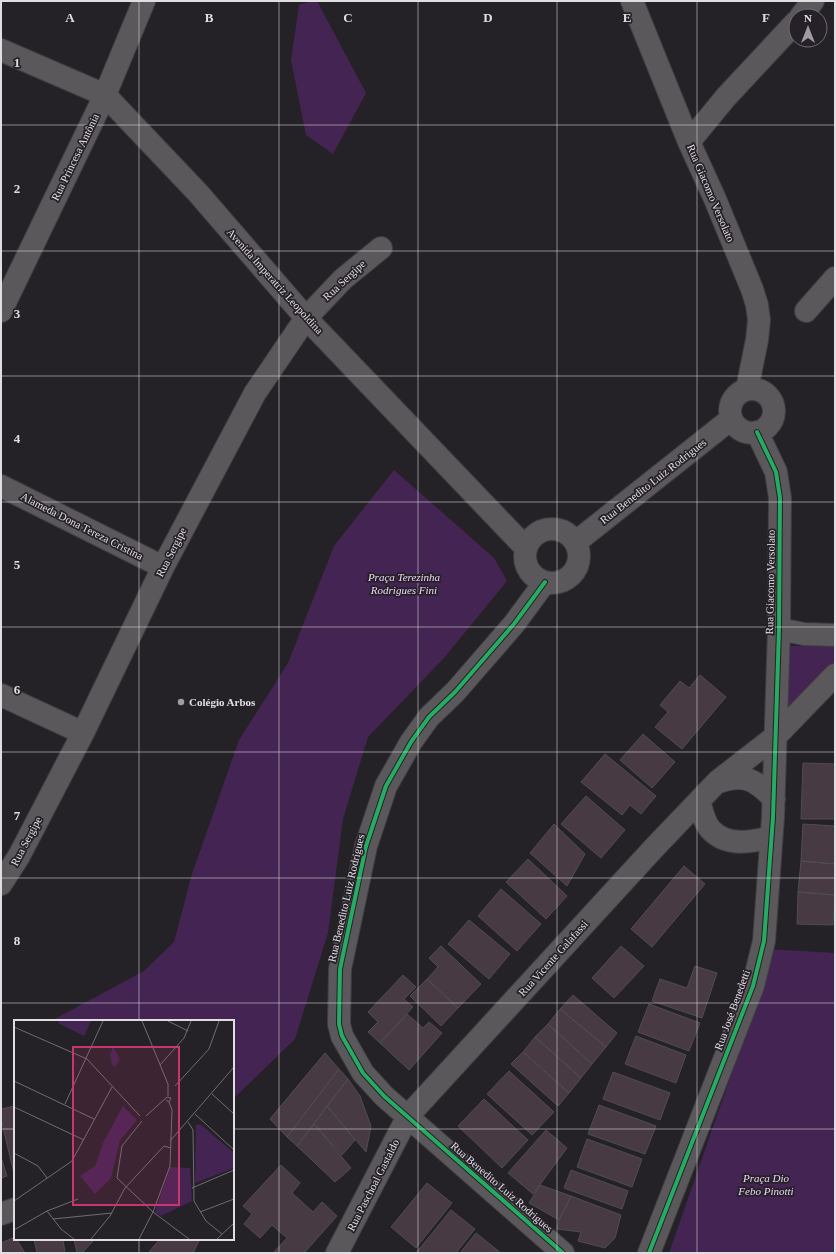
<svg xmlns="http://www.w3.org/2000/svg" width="836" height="1254" font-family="'Times New Roman',serif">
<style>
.green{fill:#442452}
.building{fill:#473a42;stroke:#504d50}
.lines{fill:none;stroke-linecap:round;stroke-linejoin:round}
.minor-casing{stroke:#403e42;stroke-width:24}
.minor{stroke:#5a585b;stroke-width:22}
.cycleway-casing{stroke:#262128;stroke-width:6}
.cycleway{stroke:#26ab63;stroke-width:4}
.grid{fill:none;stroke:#e1dee3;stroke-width:1;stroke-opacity:0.55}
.poi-dot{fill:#9f9ca1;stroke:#262128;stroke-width:1.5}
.labels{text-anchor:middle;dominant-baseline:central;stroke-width:3.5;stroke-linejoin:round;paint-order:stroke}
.street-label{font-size:11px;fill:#e1dee3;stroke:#262128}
.park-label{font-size:11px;font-style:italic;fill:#ecd4f8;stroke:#262128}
.poi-label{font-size:11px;font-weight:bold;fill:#e1dee3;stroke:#262128;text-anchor:start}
.inset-road{fill:none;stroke:#706d72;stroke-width:1}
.view{fill:#c7366f;fill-opacity:0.15;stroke:#c7366f;stroke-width:2}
.inset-edge{fill:none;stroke:#e1dee3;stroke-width:2}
.grid-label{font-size:13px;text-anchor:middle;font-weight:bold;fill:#e1dee3;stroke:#262128;stroke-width:3.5;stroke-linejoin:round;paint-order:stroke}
</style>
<rect width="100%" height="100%" fill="#252227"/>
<path class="green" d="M311 1H317L366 93 333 154 306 135 291 60 299 5Z
M394 470 494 558 507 581 444 658 368 737 343 819 328 933 295 1039 233 1099V1021H51L144 971 174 942 192 874 239 740 288 663 334 546Z
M786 646H835V670L784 715Z
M767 949 835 953V1253H669L759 995Z"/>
<path class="building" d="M700 675 726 697 682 749 655 727 668 712 660 705 680 681 689 688Z
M643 734 675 762 652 788 620 760Z
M605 754 656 796 641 814 630 805 622 815 581 782Z
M803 763 835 764V819H801Z
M586 796 625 830 601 858 561 824Z
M554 824 585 854 567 886 530 853Z
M803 824 835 826V864L801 861Z
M528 859 567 896 546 919 506 882Z
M801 861 835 864V895L798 892Z
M684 866 705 884 652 947 631 929Z
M501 889 541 924 517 951 478 916Z
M798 892 835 895 833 925 797 924Z
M469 920 510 954 489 979 448 944Z
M441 946 481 984 458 1008 427 979 438 967 429 958Z
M621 946 644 966 614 998 592 978Z
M695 966 717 973 702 1018 652 1001 660 979 687 988Z
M403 975 416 987 404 999 413 1007 380 1043 368 1032 378 1022 368 1012Z
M427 979 458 1008 441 1026 410 996Z
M573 995 617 1033 606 1047 560 1009Z
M649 1004 700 1023 689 1051 638 1032Z
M560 1009 606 1047 592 1064 548 1024Z
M407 1014 423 1028 429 1022 442 1033 409 1070 380 1043Z
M548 1024 592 1064 581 1078 535 1037Z
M636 1036 686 1055 676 1083 625 1064Z
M535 1037 581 1078 569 1093 523 1052Z
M523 1052 569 1093 558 1106 511 1064Z
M325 1053 339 1069 287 1137 270 1119Z
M339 1069 348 1079 297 1146 287 1137Z
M509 1071 554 1112 532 1135 487 1094Z
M613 1072 670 1093 660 1120 603 1099Z
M348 1079 360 1096 371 1126 366 1152 327 1106Z
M484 1099 528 1140 502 1168 458 1126Z
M599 1105 656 1126 645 1154 588 1134Z
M15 1106V1178L1 1119V1109Z
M327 1106 355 1140 342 1155 314 1124Z
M314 1124 351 1168 335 1182 297 1146Z
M546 1130 567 1148 533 1194 508 1173Z
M587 1139 642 1159 632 1187 577 1167Z
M1 1157 7 1176 1 1178Z
M281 1165 300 1183 292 1193 313 1212 322 1202 337 1216 304 1253H273L287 1238 272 1225 260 1238 244 1224 252 1214 243 1206Z
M571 1170 628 1191 622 1209 564 1188Z
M427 1183 452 1203 416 1248 391 1227Z
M540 1185 571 1196 559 1220 529 1203Z
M571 1196 621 1215 615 1238 605 1248 578 1241 581 1232 557 1229 559 1220Z
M451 1210 475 1229 456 1253H416Z
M476 1233 501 1253H460Z
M15 1237 25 1253H1V1243Z
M34 1239H63L65 1253H37Z
M74 1239H95L82 1253H77Z
M160 1239H200L193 1253H148Z"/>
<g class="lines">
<defs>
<path id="minor" d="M632 1 689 142 715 199 752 289 757 305 759 320 757 340 747 389
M801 16 813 1
M1 50 105 95 198 193 306 318 525 547
M689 142 726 97 796 22
M1 311 105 95 144 1
M806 311 835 278
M730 411a22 22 0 1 1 44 0a22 22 0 1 1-44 0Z
M1 486 163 567
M525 556a27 27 0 1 1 54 0a27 27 0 1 1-54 0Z
M576 542 731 419
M545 582 514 624 455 692 429 717 411 742 386 786 366 846 340 969 339 1024 342 1036 363 1073 384 1096 563 1253
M779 629 804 634 835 635
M1 695 83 733
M718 781 776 736 835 675
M699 801C702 810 704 823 711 830 727 847 752 842 771 837
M1 884 19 856 83 733 163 567 255 393 306 318 343 279 381 248
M1 1214 15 1209
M337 1253 408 1116 653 849 716 783C743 773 754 778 774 799
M649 1253 753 986 764 941 773 817 779 629 780 498 776 472 757 432"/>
</defs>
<use href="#minor" class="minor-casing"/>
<use href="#minor" class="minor"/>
<defs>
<path id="cycleway" d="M545 582 514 624 455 692 429 717 411 742 386 786 366 846 340 969 339 1024 342 1036 363 1073 384 1096 563 1253
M649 1253 753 986 764 941 773 817 779 629 780 498 776 472 757 432"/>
</defs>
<use href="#cycleway" class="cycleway-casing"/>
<use href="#cycleway" class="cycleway"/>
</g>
<path class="grid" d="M139 1V1021M279 1V1253M418 1V1253M557 1V1253M697 1V1253M1 125H835M1 251H835M1 376H835M1 502H835M1 627H835M1 752H835M1 878H835M1 1003H835M1 1129H15M233 1129H835M139 1239V1253"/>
<circle class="poi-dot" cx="181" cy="702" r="4"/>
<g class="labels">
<g class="street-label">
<text transform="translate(75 157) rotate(-64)">Rua Princesa Antônia</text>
<text transform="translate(711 193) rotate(67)">Rua Giacomo Versolato</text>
<text transform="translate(344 280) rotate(-43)">Rua Sergipe</text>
<text transform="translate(275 281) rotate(48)">Avenida Imperatriz Leopoldina</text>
<text transform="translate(653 481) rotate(-38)">Rua Benedito Luiz Rodrigues</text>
<text transform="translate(82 526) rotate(27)">Alameda Dona Tereza Cristina</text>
<text transform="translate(171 552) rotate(-63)">Rua Sergipe</text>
<text transform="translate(770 582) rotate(-89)">Rua Giacomo Versolato</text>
<text transform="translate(26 841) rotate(-62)">Rua Sergipe</text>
<text transform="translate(346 898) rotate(-77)">Rua Benedito Luiz Rodrigues</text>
<text transform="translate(553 958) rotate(-48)">Rua Vicente Galafassi</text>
<text transform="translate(732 1010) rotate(-70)">Rua José Benedetti</text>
<text transform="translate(373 1185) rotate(-63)">Rua Paschoal Gastaldo</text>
<text transform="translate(502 1187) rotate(41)">Rua Benedito Luiz Rodrigues</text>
</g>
<g class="park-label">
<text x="404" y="577">Praça Terezinha<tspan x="404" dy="13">Rodrigues Fini</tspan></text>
<text x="766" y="1178">Praça Dio<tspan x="766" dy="13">Febo Pinotti</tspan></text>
</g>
<g class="poi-label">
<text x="189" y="702">Colégio Arbos</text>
</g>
</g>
<g transform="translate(14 1020)">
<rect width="220" height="220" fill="#252227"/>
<path d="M45 1H77L70 16 44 3ZM99 27 106 39 101 47 98 44 96 35ZM109 86 123 100 106 120 97 158 81 174 66 156 81 146 90 121ZM186 104 220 133V148L181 163 182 105ZM156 147 176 148 178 181 147 196 141 192Z" fill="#442452"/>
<path class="inset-road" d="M128 1 154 64V76M154 1 174 11M0 7 73 39 126 96M146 45 170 18 177 1M0 61 80 99M161 66 195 29 205 1M198 74 220 94M51 84 89 1M0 87 70 120M181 94 220 130M132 96 153 77 157 78 155 82 152 80M128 101 108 126 103 158 139 192 175 219M174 102 179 110 180 181 192 201 208 214M156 121 220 47M0 133 24 146 33 158M178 168 220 150M0 181 58 141 98 67M33 191 47 209 60 219M186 192 220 179M39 199 98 193M0 210 33 191 64 179M77 219 96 196 111 168 150 126 157 128M125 219 139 192 156 146 158 90 155 82M203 219 220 203"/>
<path class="view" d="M59 27H165V185H59Z"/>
<rect width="220" height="220" class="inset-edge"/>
</g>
<g class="grid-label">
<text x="70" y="22">A</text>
<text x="209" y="22">B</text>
<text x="348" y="22">C</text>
<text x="488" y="22">D</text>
<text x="627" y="22">E</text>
<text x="766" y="22">F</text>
<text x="17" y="67">1</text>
<text x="17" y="193">2</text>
<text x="17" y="318">3</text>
<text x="17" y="443">4</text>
<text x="17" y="569">5</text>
<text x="17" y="694">6</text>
<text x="17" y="820">7</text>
<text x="17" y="945">8</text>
</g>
<rect width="836" height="1254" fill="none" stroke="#e1dee3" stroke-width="4"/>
<g transform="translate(808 28)"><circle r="19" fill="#262128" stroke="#716d73"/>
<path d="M0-3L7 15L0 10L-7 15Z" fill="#9f9ca1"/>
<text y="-6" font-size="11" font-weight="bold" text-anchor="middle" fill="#e1dee3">N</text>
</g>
</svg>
